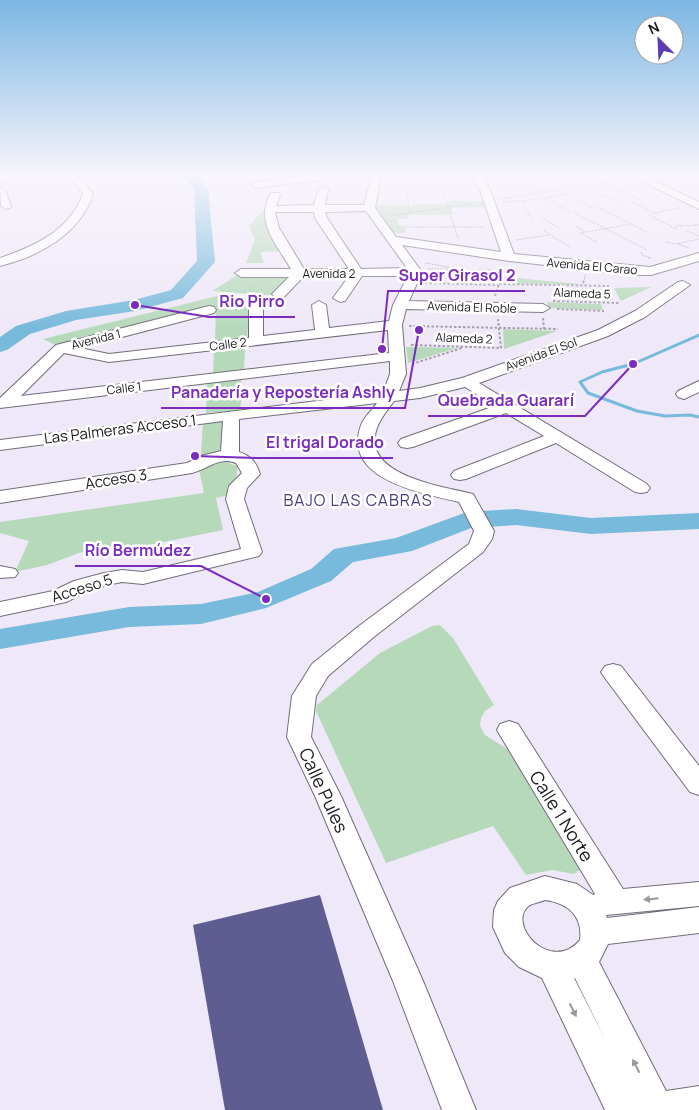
<svg xmlns="http://www.w3.org/2000/svg" width="699" height="1110" font-family="Manrope,sans-serif">
<style>
.green{fill:#b6d9ba}
.lines{fill:none;stroke-linecap:round;stroke-linejoin:round}
.stream{stroke:#77badb;stroke-width:3}
.river{fill:#77badb;fill-rule:evenodd}
.building{fill:#5d5d92}
.minor-casing{stroke:#726c7a;stroke-width:2}
.path-far1{stroke:#a49eab;stroke-width:1;stroke-dasharray:2 1;stroke-linecap:butt}
.path{stroke:#a49eab;stroke-width:2;stroke-dasharray:2.5 2;stroke-linecap:butt}
.minor{fill:#fff;fill-rule:evenodd}
.oneway{fill:#989799}
.labels{text-anchor:middle;dominant-baseline:central;stroke-width:5;stroke-linejoin:round;paint-order:stroke}
.far-street-label{font-size:12px;fill:#19171d;stroke:#fff}
.street-label{font-size:15px;fill:#19171d;stroke:#fff}
.neighbourhood-label{font-size:16px;letter-spacing:1px;fill:#493d7a;stroke:#fff}
.near-street-label{font-size:18px;fill:#19171d;stroke:#fff}
.leader{fill:none;stroke:#7b2cbf;stroke-width:2}
.callout-dot{fill:#7b2cbf;stroke:#fff;stroke-width:2}
.callout-label{font-size:16px;text-anchor:middle;font-weight:bold;fill:#7b2cbf;stroke:#fff;stroke-width:5;stroke-linejoin:round;paint-order:stroke}
</style>
<rect width="100%" height="100%" fill="#efe8f8"/>
<path class="green" d="M450 201H485L487 207 452 208 453 215H408L407 219H397L399 227 405 228V233H393L375 209V205L412 206 413 204H450Z
M265 208 271 231 283 251 260 252 264 263H246L255 240 249 226Z
M239 274 293 275 274 296 212 291Z
M504 277 591 285 502 283Z
M651 287 621 301 614 288Z
M217 296 250 299 247 340 215 343 216 307 57 346 43 339Z
M547 302 601 304 603 310 549 308Z
M503 329 557 331 504 349Z
M245 347 244 371 213 375 214 350Z
M406 347 457 348 408 363Z
M241 378 242 393 240 410 206 413 207 382Z
M227 418 226 451 201 455 203 421Z
M224 461 237 466C239 476 234 481 227 487L229 495 216 498 223 530 144 546H112L87 550 47 565 15 572 29 541 0 533V522L204 493 199 469 216 462Z
M440 625 453 638 494 705 485 711 481 718 480 726 485 735 509 750 582 868 574 874 552 870 526 875 493 826 386 863 316 711 317 705 380 653 432 626Z"/>
<g class="lines">
<path class="stream" d="M699 335 633 364 602 372 580 382 588 393 637 411 665 416 690 415 699 417"/>
<path class="river" d="M187 173H203L199 178 208 190 215 262 183 298 135 311 76 320 30 334 7 350 0 352V337L16 326 66 311 134 300 171 290 197 261 194 190 184 177Z
M516 509 591 518 699 513V529L591 534 516 525 471 528 412 551 353 562 331 581 266 608 201 624 129 627 0 649V629L129 607 201 604 258 592 311 569 334 549 396 538 467 512Z"/>
</g>
<path class="building" d="M320 895 383 1110H225L193 925Z"/>
<g class="lines">
<defs>
<path id="minor" d="M16 173H40L35 176 0 182V176Z
M64 173H76L93 194C80 234 40 256 0 266V258C35 246 69 231 83 194L73 181Z
M325 173H356L351 176 256 188 251 185 256 182Z
M368 173H378L381 177 375 208 396 237 501 252 480 190 470 173H480L490 190 514 254 650 267 699 253V261L651 275H636L509 261 402 245 422 272 409 301 543 304 550 308 543 312 406 309 402 325 406 374 399 391 420 388 462 378 598 330 635 311 678 282 683 281 690 285 645 317 608 336 479 383 647 484 650 488 647 492 641 493 635 492 556 443 466 479 460 480 454 479 451 475 454 471 544 436 506 413 413 447 407 448 401 447 398 443 401 439 495 406 465 387 420 398 394 401C389 408 383 415 379 423 354 475 442 486 473 494L494 531 492 539 483 552 375 636 328 676 316 696 311 737 341 796 423 981 476 1110H442L393 981 315 796 287 737 292 696 312 664 359 626 469 544 474 531 459 502C423 493 341 480 361 425 364 417 372 410 377 403L239 419V452C251 456 256 462 260 474L247 488 244 499 262 552 259 556 143 584 122 582 107 585 88 591 66 602 0 616V602L53 591 74 581 104 573 122 570 143 572 241 549 226 499 229 486 242 473 236 463C219 456 208 469 192 473L0 503V491L187 463 201 456 221 451 223 421 0 450V440L383 393 390 374V361L0 408V398L56 345 209 306 214 307 216 310 214 313 80 348 109 354 249 338V301L256 297 263 301V336L315 330 312 305 319 301 326 305 329 328 389 321 393 305 408 276H362L345 301 340 302 333 298 349 276H304L284 297 279 298 272 294 289 277H241L235 273 241 269H291C277 245 254 221 271 193H279L280 195 276 206 314 205 318 190 323 187 328 190 325 205H364L371 177ZM366 211 407 268 361 269 327 218 325 212ZM275 212H314L315 218 349 269H304L279 228ZM388 330 389 353 21 396 64 353 109 362Z
M624 173H638L643 176 658 173H682L677 176 653 180 699 202V209Z
M0 187 5 190 11 206 10 208 6 209 1 206Z
M699 381V392L684 399 678 397 676 394 678 391Z
M0 566 15 569 18 573 15 577 0 578Z
M613 664 621 666 699 766V795L690 792 605 678 601 672 605 666Z
M509 721 518 724 623 889 699 882V906L606 915 607 918 699 907V933L608 944 599 962 666 1091 699 1086V1110H605L542 978 519 967 505 953 493 927 494 910 498 901 510 888 545 876 577 884 593 895 595 894 497 730 500 724ZM545 900C568 903 583 916 580 940 551 975 504 923 530 905 534 903 541 902 545 900ZM574 978H575L605 1039Z"/>
</defs>
<use href="#minor" class="minor-casing"/>
<path class="path-far1" d="M424 173 425 185
M438 173 458 239
M539 173 567 187
M509 175 523 182 509 184
M509 175 525 173
M574 175 593 183
M523 182 542 192
M605 183 642 200
M386 186 470 185
M405 186 410 213
M583 187 619 202
M559 190 593 208
M547 198 568 194
M501 199 622 180
M631 201 658 215
M503 202 521 201
M597 207 647 232
M573 212 647 250
M654 213 680 208
M649 215 676 229 677 226 699 225
M390 216 476 203
M542 218 561 229
M532 219 521 201 545 198 570 213
M575 226 586 232 580 233 597 242
M398 227H485
M544 231 570 247
M687 231 699 236
M586 232 631 224
M516 240 549 235
M666 242 676 244 699 239
M678 244 689 248
M641 252 642 255 651 258H648
M426 263 464 270H503
M428 269H455
M499 282 503 270
M583 282 586 275"/>
<path class="path" d="M425 283 498 285
M583 283 584 281
M499 284 609 286
M495 296 500 281
M553 301 620 303
M557 309 604 311
M543 318 544 329
M409 326 558 329
M411 345 501 348 498 319
M412 364 462 348"/>
<use href="#minor" class="minor"/>
</g>
<defs><path id="oneway-solid" d="M-6-.8H1V-3.2L6.5 0L1 3.2V.8H-6Z" transform="scale(1.25)"/></defs>
<g class="oneway">
<use href="#oneway-solid" transform="translate(651 899) rotate(174)"/>
<use href="#oneway-solid" transform="translate(573 1010) rotate(64)"/>
<use href="#oneway-solid" transform="translate(636 1066) rotate(-117)"/>
</g>
<linearGradient id="sky" x2="0" y2="1"><stop stop-color="#7bb6e3"/><stop offset="0.53" stop-color="#f8f5fc"/><stop offset="1" stop-color="#f8f5fc" stop-opacity="0"/></linearGradient>
<rect width="699" height="329" fill="url(#sky)"/>
<g class="labels">
<g class="far-street-label">
<text transform="translate(592 266) rotate(5)">Avenida El Carao</text>
<text x="329" y="273">Avenida 2</text>
<text transform="translate(582 293) rotate(2)">Alameda 5</text>
<text transform="translate(472 307) rotate(2)">Avenida El Roble</text>
<text transform="translate(464 338) rotate(2)">Alameda 2</text>
<text transform="translate(96 339) rotate(-14)">Avenida 1</text>
<text transform="translate(228 344) rotate(-7)">Calle 2</text>
<text transform="translate(541 354) rotate(-20)">Avenida El Sol</text>
<text transform="translate(124 388) rotate(-7)">Calle 1</text>
</g>
<g class="street-label">
<text transform="translate(120 429) rotate(-7)">Las Palmeras Acceso 1</text>
<text transform="translate(116 479) rotate(-9)">Acceso 3</text>
<text transform="translate(82 588) rotate(-17)">Acceso 5</text>
</g>
<g class="neighbourhood-label">
<text x="358" y="500">BAJO LAS CABRAS</text>
</g>
<g class="near-street-label">
<text transform="translate(324 790) rotate(65)">Calle Pules</text>
<text transform="translate(562 816) rotate(58)">Calle 1 Norte</text>
</g>
</g>
<path class="leader" d="M382 349L388 291H525M135 305L209 317H295M419 330L405 408H161M633 364L585 416H428M195 456L256 458H393M266 599L201 566H75"/>
<g class="callout-dot">
<circle cx="382" cy="349" r="5"/>
<circle cx="135" cy="305" r="5"/>
<circle cx="419" cy="330" r="5"/>
<circle cx="633" cy="364" r="5"/>
<circle cx="195" cy="456" r="5"/>
<circle cx="266" cy="599" r="5"/>
</g>
<g class="callout-label">
<text x="457" y="281">Super Girasol 2</text>
<text x="252" y="307">Rio Pirro</text>
<text x="283" y="398">Panadería y Repostería Ashly</text>
<text x="506" y="406">Quebrada Guararí</text>
<text x="325" y="448">El trigal Dorado</text>
<text x="138" y="556">Río Bermúdez</text>
</g>
<g transform="translate(659 40) rotate(336)"><circle r="24" fill="#ffffff" stroke="#a3a2a5"/>
<path d="M0-4L9 19L0 12L-9 19Z" fill="#5c3ab2"/>
<text y="-8" font-size="14" font-weight="bold" text-anchor="middle" fill="#19171d">N</text>
</g>
</svg>
